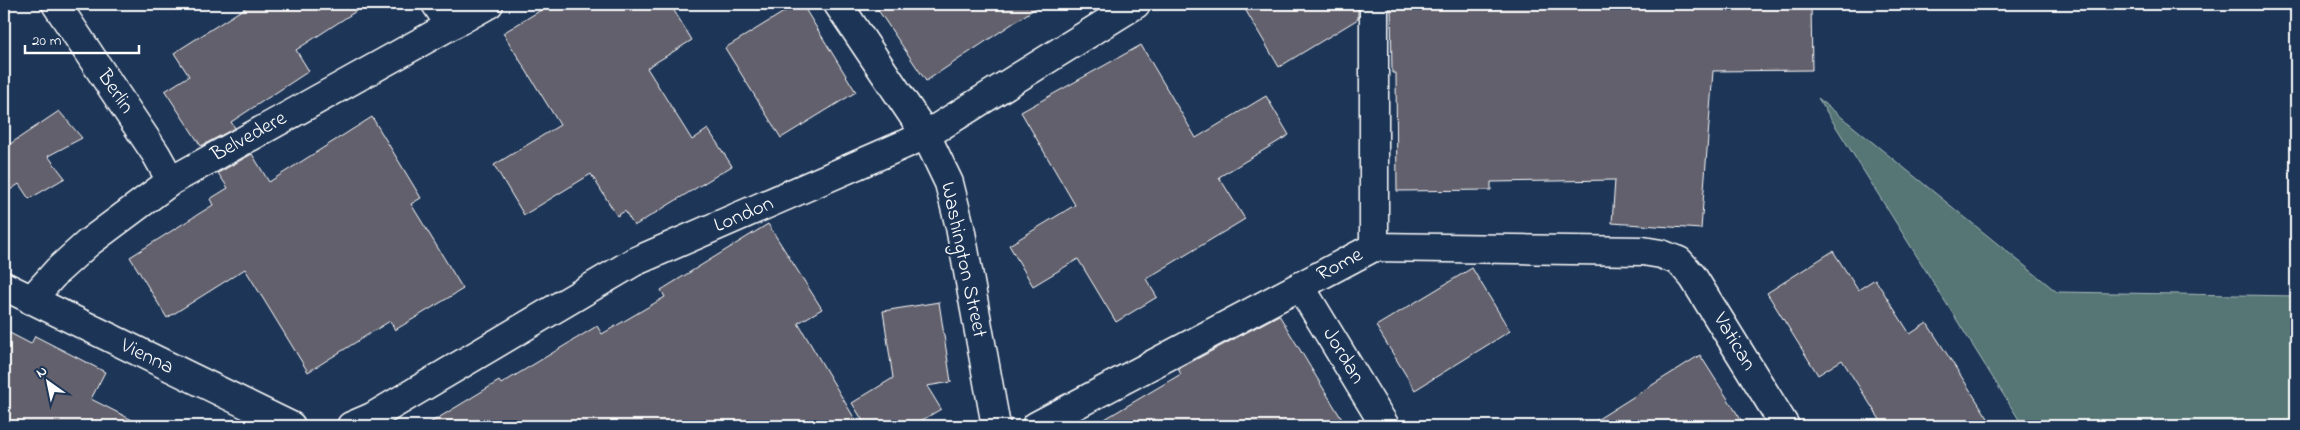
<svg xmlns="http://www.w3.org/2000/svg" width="2300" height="430" font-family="'Indie Flower',sans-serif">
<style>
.green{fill:#547675;stroke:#aababa}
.building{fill:#62616c;stroke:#fff}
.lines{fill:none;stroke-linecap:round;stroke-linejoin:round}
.minor-casing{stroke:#fff;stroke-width:31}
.minor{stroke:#1d3557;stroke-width:28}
.labels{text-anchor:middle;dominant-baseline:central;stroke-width:4.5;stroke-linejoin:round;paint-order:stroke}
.street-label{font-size:21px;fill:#fff;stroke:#1d3557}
</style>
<rect width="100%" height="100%" fill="#1d3557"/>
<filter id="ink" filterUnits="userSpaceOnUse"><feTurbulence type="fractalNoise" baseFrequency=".02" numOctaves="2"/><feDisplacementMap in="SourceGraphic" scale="10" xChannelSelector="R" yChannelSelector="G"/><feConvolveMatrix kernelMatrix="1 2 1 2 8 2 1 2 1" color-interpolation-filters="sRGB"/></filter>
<g filter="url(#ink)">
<path class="green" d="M1818 98 2057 292 2296 296V426H2023Z"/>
<path class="building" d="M251 4H367L296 50 309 71 231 122 235 128 201 146 165 91 189 76 174 53Z
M551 4H670L692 40 647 68 692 140 708 129 732 166 634 226 625 211 617 216 591 174 524 215 494 165 560 125 503 33Z
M797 4H802L856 92 781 138 725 48Z
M874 4H1042L926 81Z
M1242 4H1358V19L1279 67Z
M1391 4H1811L1812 70 1713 71 1701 229 1612 223 1615 180 1491 182V190L1397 191 1396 73H1392Z
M1141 45 1196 138 1266 96 1289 135 1219 177 1245 219 1146 279 1157 297 1116 322 1078 259 1033 286 1009 245 1075 205 1021 112Z
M59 111 82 138 48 156 65 178 29 199 19 184 4 194V148Z
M372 117 421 198 411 204 463 289 395 330 390 321 308 372 245 269 167 318 130 257 213 205 210 199 228 188 218 173 252 154 269 182Z
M768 224 822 309 798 323 859 426H425L499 381 501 384 597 326 602 334 665 297 661 290Z
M1833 251 1858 290 1875 279 1910 334 1927 323 1993 426H1884L1842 360 1818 375 1767 293Z
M1472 268 1510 331 1415 390 1376 326Z
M939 302 951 382 927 386 941 409 912 426H866L852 403 893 378 883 311Z
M1279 315 1346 426H1093L1181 374 1178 369Z
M4 330 31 344 35 336 105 372 91 399 144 426H4Z
M1700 355 1745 426H1587Z"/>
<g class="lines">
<defs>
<path id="minor" d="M56 4 156 154 171 181
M436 4 450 25
M838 4 926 135 949 183 960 227 996 426
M1374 247V4
M4 286 291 426
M1300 286 1385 426
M31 300 57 271 88 243 171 181 489 4
M351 426 372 417 634 262 926 135 1136 4
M1036 426 1374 247 1643 251 1661 254 1679 261 1693 277 1785 426"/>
</defs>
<use href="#minor" class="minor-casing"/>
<use href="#minor" class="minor"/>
</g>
</g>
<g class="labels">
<g class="street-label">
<text transform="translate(115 92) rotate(56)">Berlin</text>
<text transform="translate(249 137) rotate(-29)">Belvedere</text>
<text transform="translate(744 215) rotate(-23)">London</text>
<text transform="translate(963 260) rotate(78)">Washington Street</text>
<text transform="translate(1340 265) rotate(-28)">Rome</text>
<text transform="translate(1734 342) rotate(59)">Vatican</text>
<text transform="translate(1343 356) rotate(59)">Jordan</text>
<text transform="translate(147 357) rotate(26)">Vienna</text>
</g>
</g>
<rect width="2300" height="430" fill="none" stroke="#1d3557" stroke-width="20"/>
<rect x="10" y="10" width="2280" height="410" fill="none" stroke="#fff" stroke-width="2" filter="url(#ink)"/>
<g transform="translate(48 382) rotate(327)" stroke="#1d3557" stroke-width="4" paint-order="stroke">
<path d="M0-4L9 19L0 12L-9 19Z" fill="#ffffff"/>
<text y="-8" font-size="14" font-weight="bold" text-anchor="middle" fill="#ffffff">N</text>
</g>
<path d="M25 45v8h114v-8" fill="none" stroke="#ffffff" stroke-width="2.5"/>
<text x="32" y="45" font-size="15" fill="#ffffff" stroke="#1d3557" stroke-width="4" paint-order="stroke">20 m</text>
</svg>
